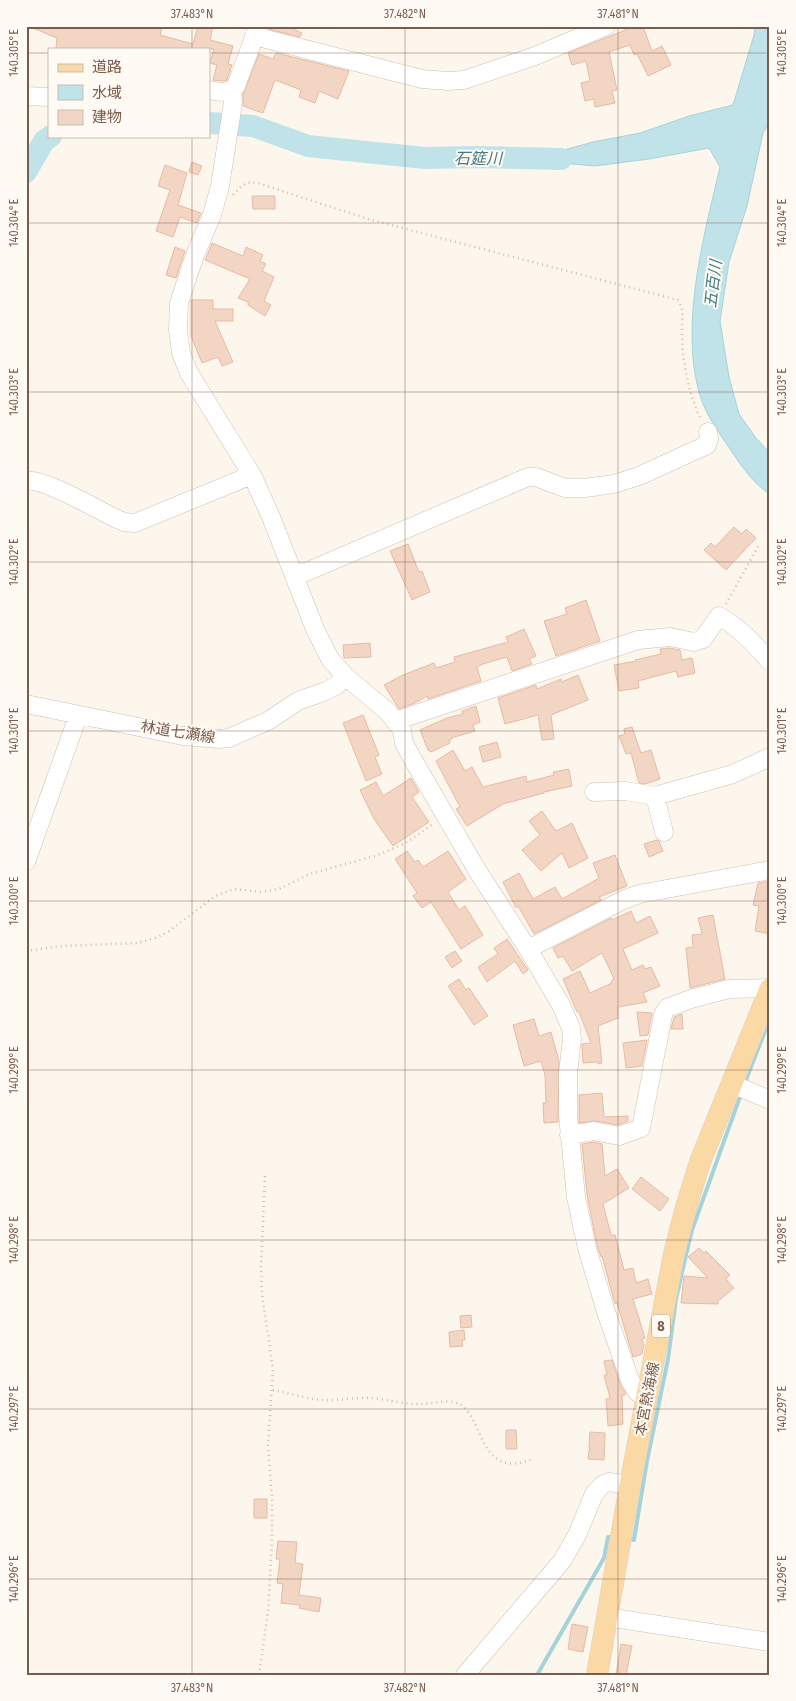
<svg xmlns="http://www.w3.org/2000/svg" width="796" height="1701" font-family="'Fira Sans Condensed','Noto Sans JP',sans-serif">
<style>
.water{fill:#bfe3e8;stroke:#a5d3da}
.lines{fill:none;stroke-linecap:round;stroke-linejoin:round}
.stream{stroke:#a5d3da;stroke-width:4}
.river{stroke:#bfe3e8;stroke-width:22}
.building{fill:#f3d5c3;stroke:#e6bba3}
.minor-casing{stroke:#d1beb0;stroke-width:19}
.major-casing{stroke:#dad1cd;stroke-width:22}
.path{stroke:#d9b8a5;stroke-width:2.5;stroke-dasharray:1 4;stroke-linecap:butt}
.minor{stroke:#fff;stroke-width:18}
.major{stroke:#fbd9a5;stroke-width:21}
.ticks{fill:none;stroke:#7a5c4d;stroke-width:1;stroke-opacity:0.45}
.labels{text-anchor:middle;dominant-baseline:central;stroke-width:4;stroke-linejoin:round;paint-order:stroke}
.shield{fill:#fffaf3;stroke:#a28b7f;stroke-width:1}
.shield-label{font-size:14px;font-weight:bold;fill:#7a5c4d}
.street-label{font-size:15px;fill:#7a5c4d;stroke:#fffaf3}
.water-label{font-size:16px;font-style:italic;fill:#437c86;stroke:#fffaf3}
.neatline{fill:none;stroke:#7a5c4d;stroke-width:2}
.ticks-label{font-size:12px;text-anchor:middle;fill:#7a5c4d}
</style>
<rect width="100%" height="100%" fill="#fdf6ec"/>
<path class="water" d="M755 26H770V122L763 133 747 206 729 262 720 321 729 377 739 414 756 438 770 453V494C755 486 739 463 730 449 718 431 704 412 699 392 680 323 704 235 720 167L709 148 649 159 595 166 527 160 593 142 640 133 689 116 733 105 754 35Z"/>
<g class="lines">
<path class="stream" d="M744 1085 770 1018
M626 1539 634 1540 647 1461 668 1359 676 1299 686 1255 692 1230 741 1094
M537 1675 604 1558 608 1537 615 1538"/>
<path class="river" d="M209 123 253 126 308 146 356 151 425 158 475 157 561 159
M26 172 44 141 51 136"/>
</g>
<path class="building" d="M28 26H163L160 35 193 44 198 26H213L210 40 233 46 228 64 232 65 227 80 223 81 213 80 217 65 210 63 214 49H56L57 38Z
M268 26H286L302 33 300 37 268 29Z
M635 26H643L652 51 662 46 671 65 648 76 637 54 634 55 630 45 609 52 617 90 612 91 615 103 595 107 594 99 585 101 581 83 590 81 586 61 572 65 568 53Z
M276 53 349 71 338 99 319 91 315 103 299 97 301 90 275 80 263 113 243 106V94L259 54 273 59Z
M192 162 202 166 198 175 189 172Z
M165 165 187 173 178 205 201 213 197 223 180 217 173 237 156 231 170 190 158 186Z
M252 196H275V209H253Z
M212 243 243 256 246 247 263 255 260 261 266 264 262 271 274 277 264 301 271 305 265 316 248 305V302L238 298 250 279 205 260Z
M175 247 185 251 176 278 166 275Z
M191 300H213V309H233V321H215L233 362 222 366 218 357 202 363 191 336Z
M734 527 742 534 746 529 756 538 726 570 704 550 711 543 715 547Z
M408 544 419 572 422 571 430 592 412 600 390 551Z
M586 600 600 641 556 656 544 621 567 614 565 608Z
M524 629 536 656 529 659 532 664 512 671 507 657 483 664 477 667 481 681 428 699 427 696 415 703 399 709 384 685 403 675 434 663 436 668 455 662 454 657 508 642 506 637Z
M370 643 371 657 344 658 343 645Z
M669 648 680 650 682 660 692 658 695 673 678 677 676 671 638 681 639 688 619 691 614 665 636 661 635 660 661 654 660 649Z
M578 675 588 700 551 715 554 739 542 740 538 715 505 724 498 698 536 685 537 689 561 679 562 682Z
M476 706 480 722 473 725 475 731 451 738 452 739 449 741 450 743 431 752 428 750 420 730 447 718 463 714 462 711Z
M363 715 379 755 375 757 382 774 366 781 343 723Z
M632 727 641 753 651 750 660 779 645 784 639 783 631 753 626 754 619 736 625 734 624 729Z
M497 742 501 757 483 762 479 747Z
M453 750 465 771 472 767 483 787 526 776 527 782 554 775 553 772 569 769 572 786 544 792V793L503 804 467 826 456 809 460 807 436 761Z
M411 778 419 792 412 797 429 822 393 846 374 819 360 790 376 782 383 796Z
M542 811 556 831 572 823 588 858 569 868 562 853 541 871 522 850 540 835 529 821Z
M657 840 659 841 663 851 649 857 644 844Z
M407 851 415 862 418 860 423 867 448 851 466 879 448 892 459 910 465 906 483 935 461 949 431 902 422 908 413 896 417 893 395 859Z
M615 855 627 886 599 897 601 900 534 934 518 906 516 908 503 882 519 873 533 899 555 887 562 899 599 878 593 863Z
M770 881V934L755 931 759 906 753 905 758 883Z
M631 911 636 923 650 916 658 933 623 949 632 970 643 965 645 969 651 967 660 986 643 993 647 1002 618 1007V1018L598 1026 602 1063 598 1064V1062L583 1063 582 1044 591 1043 579 1012H577L563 979 580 971 590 993 612 983 611 981 614 979 602 953 572 971 563 956 558 958 553 948 611 918 612 920Z
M713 915 725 979 690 988 686 948 693 947 692 935 702 934 698 918Z
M507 939 528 970 523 974 515 961 487 982 478 967 498 954 494 948Z
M455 951 462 961 452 968 445 957Z
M459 979 466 990 469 988 488 1016 474 1025 448 986Z
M637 1012 652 1013 648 1035 640 1036Z
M682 1014 683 1029H671L674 1017Z
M534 1019 539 1036 551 1032 559 1061 558 1122 544 1123 543 1103H546L545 1075 541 1061 524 1066 513 1025Z
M647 1040 642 1066 626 1068 623 1043Z
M602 1093 604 1117 628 1116V1121L618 1125 596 1121 579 1123V1095Z
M594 1142 602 1144 605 1176 617 1169 629 1188 603 1204 611 1235H615L624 1270 633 1268 636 1283 648 1279 652 1294 633 1299 645 1338 642 1339 644 1345 642 1354 633 1357 617 1303 615 1304 602 1256 601 1257 597 1245 587 1195 582 1144Z
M641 1177 669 1199 660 1211 632 1189Z
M699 1248 704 1253 706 1251 730 1275 726 1279 734 1288 718 1301V1304L681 1303 684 1276 708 1278 688 1257Z
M471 1315 472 1327 461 1328 460 1316Z
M464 1330 465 1340H462L463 1346 450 1347 449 1332Z
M612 1360 620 1384 626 1394 622 1396 623 1424 608 1426 606 1399 610 1398 604 1375H607L604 1361Z
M506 1430H516L517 1449H506Z
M590 1432 605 1433 604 1460 588 1459 589 1450H591L589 1448Z
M254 1499H267V1518H254Z
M278 1541 297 1542 295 1563 303 1564 299 1595 321 1598 319 1612 299 1608 300 1605 281 1603 283 1584 277 1583 280 1559H276Z
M572 1624 588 1627 583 1652 568 1649Z
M621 1644 632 1646 626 1675H616Z"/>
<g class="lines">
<defs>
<path id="minor" d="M254 36 422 79 448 81 464 80 535 56 606 26
M209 90C220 92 228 94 236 86L258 27
M232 90 233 103 220 186 212 215 195 255 179 303 178 330 181 353 189 373 252 475 271 517 315 629 330 659 345 676 388 712 402 730 404 743 412 758 477 870 528 949 561 1005 571 1028 572 1039 568 1073V1115L576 1197 587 1248 606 1312 630 1380 637 1392 647 1399
M26 96 49 97
M26 481C45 478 98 510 117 519L124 522 135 523 252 475
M294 574 306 572 528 477H536L565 488H585L614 484 639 476 707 445 709 439 708 432
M26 704 183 736 219 739 229 738 254 727 268 721 298 701 326 691 337 685 345 676
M395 721 638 640 670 637 694 642 703 639 719 616C739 627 755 644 770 662
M594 792 625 791 655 796 733 774 770 757
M655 796 664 832
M26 862 78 716
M528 949 623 900 639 894 770 870
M732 1084 770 1100
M569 1135 594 1131 619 1136 641 1128 663 1015 667 1008 691 999 729 989 770 988
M607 1617 770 1642
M465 1675 562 1561 577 1535 594 1494 602 1485 609 1482 630 1485"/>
<path id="major" d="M597 1675 630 1485 674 1254 685 1211 700 1162 770 989"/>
</defs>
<use href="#minor" class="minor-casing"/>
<use href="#major" class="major-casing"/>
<path class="path" d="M233 195C241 186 246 181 258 183L368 219 678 300C684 308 682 320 682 330 682 361 688 392 701 420
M726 604 760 543
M26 951 62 946 138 943 155 938 168 932 214 897 223 893 234 889 262 892 279 889 310 874 378 855 406 843 433 824
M273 1390C288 1393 305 1398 321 1400 338 1401 355 1397 371 1398 387 1399 404 1405 420 1404 432 1404 443 1400 454 1402 486 1409 474 1482 533 1459
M259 1675 268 1611 272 1542V1498L268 1446 273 1369 262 1294 261 1266 265 1176"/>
<use href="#minor" class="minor"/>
<use href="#major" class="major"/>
</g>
<path class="ticks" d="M192 26V49M405 26V1675M618 26V1675M26 53H49M209 53H770M192 136V1675M26 223H770M26 392H770M26 562H770M26 731H770M26 901H770M26 1070H770M26 1240H770M26 1409H770M26 1579H770"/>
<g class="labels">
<rect class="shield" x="652" y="1314.5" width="18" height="23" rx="4"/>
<g class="shield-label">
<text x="661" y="1326">8</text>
</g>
<g class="street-label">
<text transform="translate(178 732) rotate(9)">林道七瀬線</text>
<text transform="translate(647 1399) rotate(-79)">本宮熱海線</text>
</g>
<g class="water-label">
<text x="478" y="158">石筵川</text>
<text transform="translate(713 284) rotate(-83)">五百川</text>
</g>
</g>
<rect width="796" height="1701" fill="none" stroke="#fffaf3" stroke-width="55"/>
<rect x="48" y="48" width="162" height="90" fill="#fffaf3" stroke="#cabbb1"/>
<rect x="58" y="64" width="25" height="8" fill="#fbd9a5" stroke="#cabbb1"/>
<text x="92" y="72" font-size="15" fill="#7a5c4d">道路</text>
<rect x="58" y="85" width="25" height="15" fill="#bfe3e8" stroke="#cabbb1"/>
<text x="92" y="98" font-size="15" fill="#7a5c4d">水域</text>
<rect x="58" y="110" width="25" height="15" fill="#f3d5c3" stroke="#cabbb1"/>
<text x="92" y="122" font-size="15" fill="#7a5c4d">建物</text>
<rect x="28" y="28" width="740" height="1646" class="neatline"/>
<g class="ticks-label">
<text x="192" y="18">37.483°N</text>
<text x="405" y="18">37.482°N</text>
<text x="618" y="18">37.481°N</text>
<text transform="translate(782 53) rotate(-90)" y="4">140.305°E</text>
<text transform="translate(14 53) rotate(-90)" y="4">140.305°E</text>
<text transform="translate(782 223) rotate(-90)" y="4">140.304°E</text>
<text transform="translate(14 223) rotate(-90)" y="4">140.304°E</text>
<text transform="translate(782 392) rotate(-90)" y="4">140.303°E</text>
<text transform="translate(14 392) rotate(-90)" y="4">140.303°E</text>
<text transform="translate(782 562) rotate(-90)" y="4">140.302°E</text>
<text transform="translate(14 562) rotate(-90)" y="4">140.302°E</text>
<text transform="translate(782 731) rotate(-90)" y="4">140.301°E</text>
<text transform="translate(14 731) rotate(-90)" y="4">140.301°E</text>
<text transform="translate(14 901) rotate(-90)" y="4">140.300°E</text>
<text transform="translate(782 901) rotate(-90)" y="4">140.300°E</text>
<text transform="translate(14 1070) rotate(-90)" y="4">140.299°E</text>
<text transform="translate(782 1070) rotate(-90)" y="4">140.299°E</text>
<text transform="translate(14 1240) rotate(-90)" y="4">140.298°E</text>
<text transform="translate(782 1240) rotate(-90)" y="4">140.298°E</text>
<text transform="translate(782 1409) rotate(-90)" y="4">140.297°E</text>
<text transform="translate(14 1409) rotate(-90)" y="4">140.297°E</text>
<text transform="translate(782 1579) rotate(-90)" y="4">140.296°E</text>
<text transform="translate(14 1579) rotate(-90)" y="4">140.296°E</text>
<text x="192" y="1692">37.483°N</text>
<text x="405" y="1692">37.482°N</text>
<text x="618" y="1692">37.481°N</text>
</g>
</svg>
